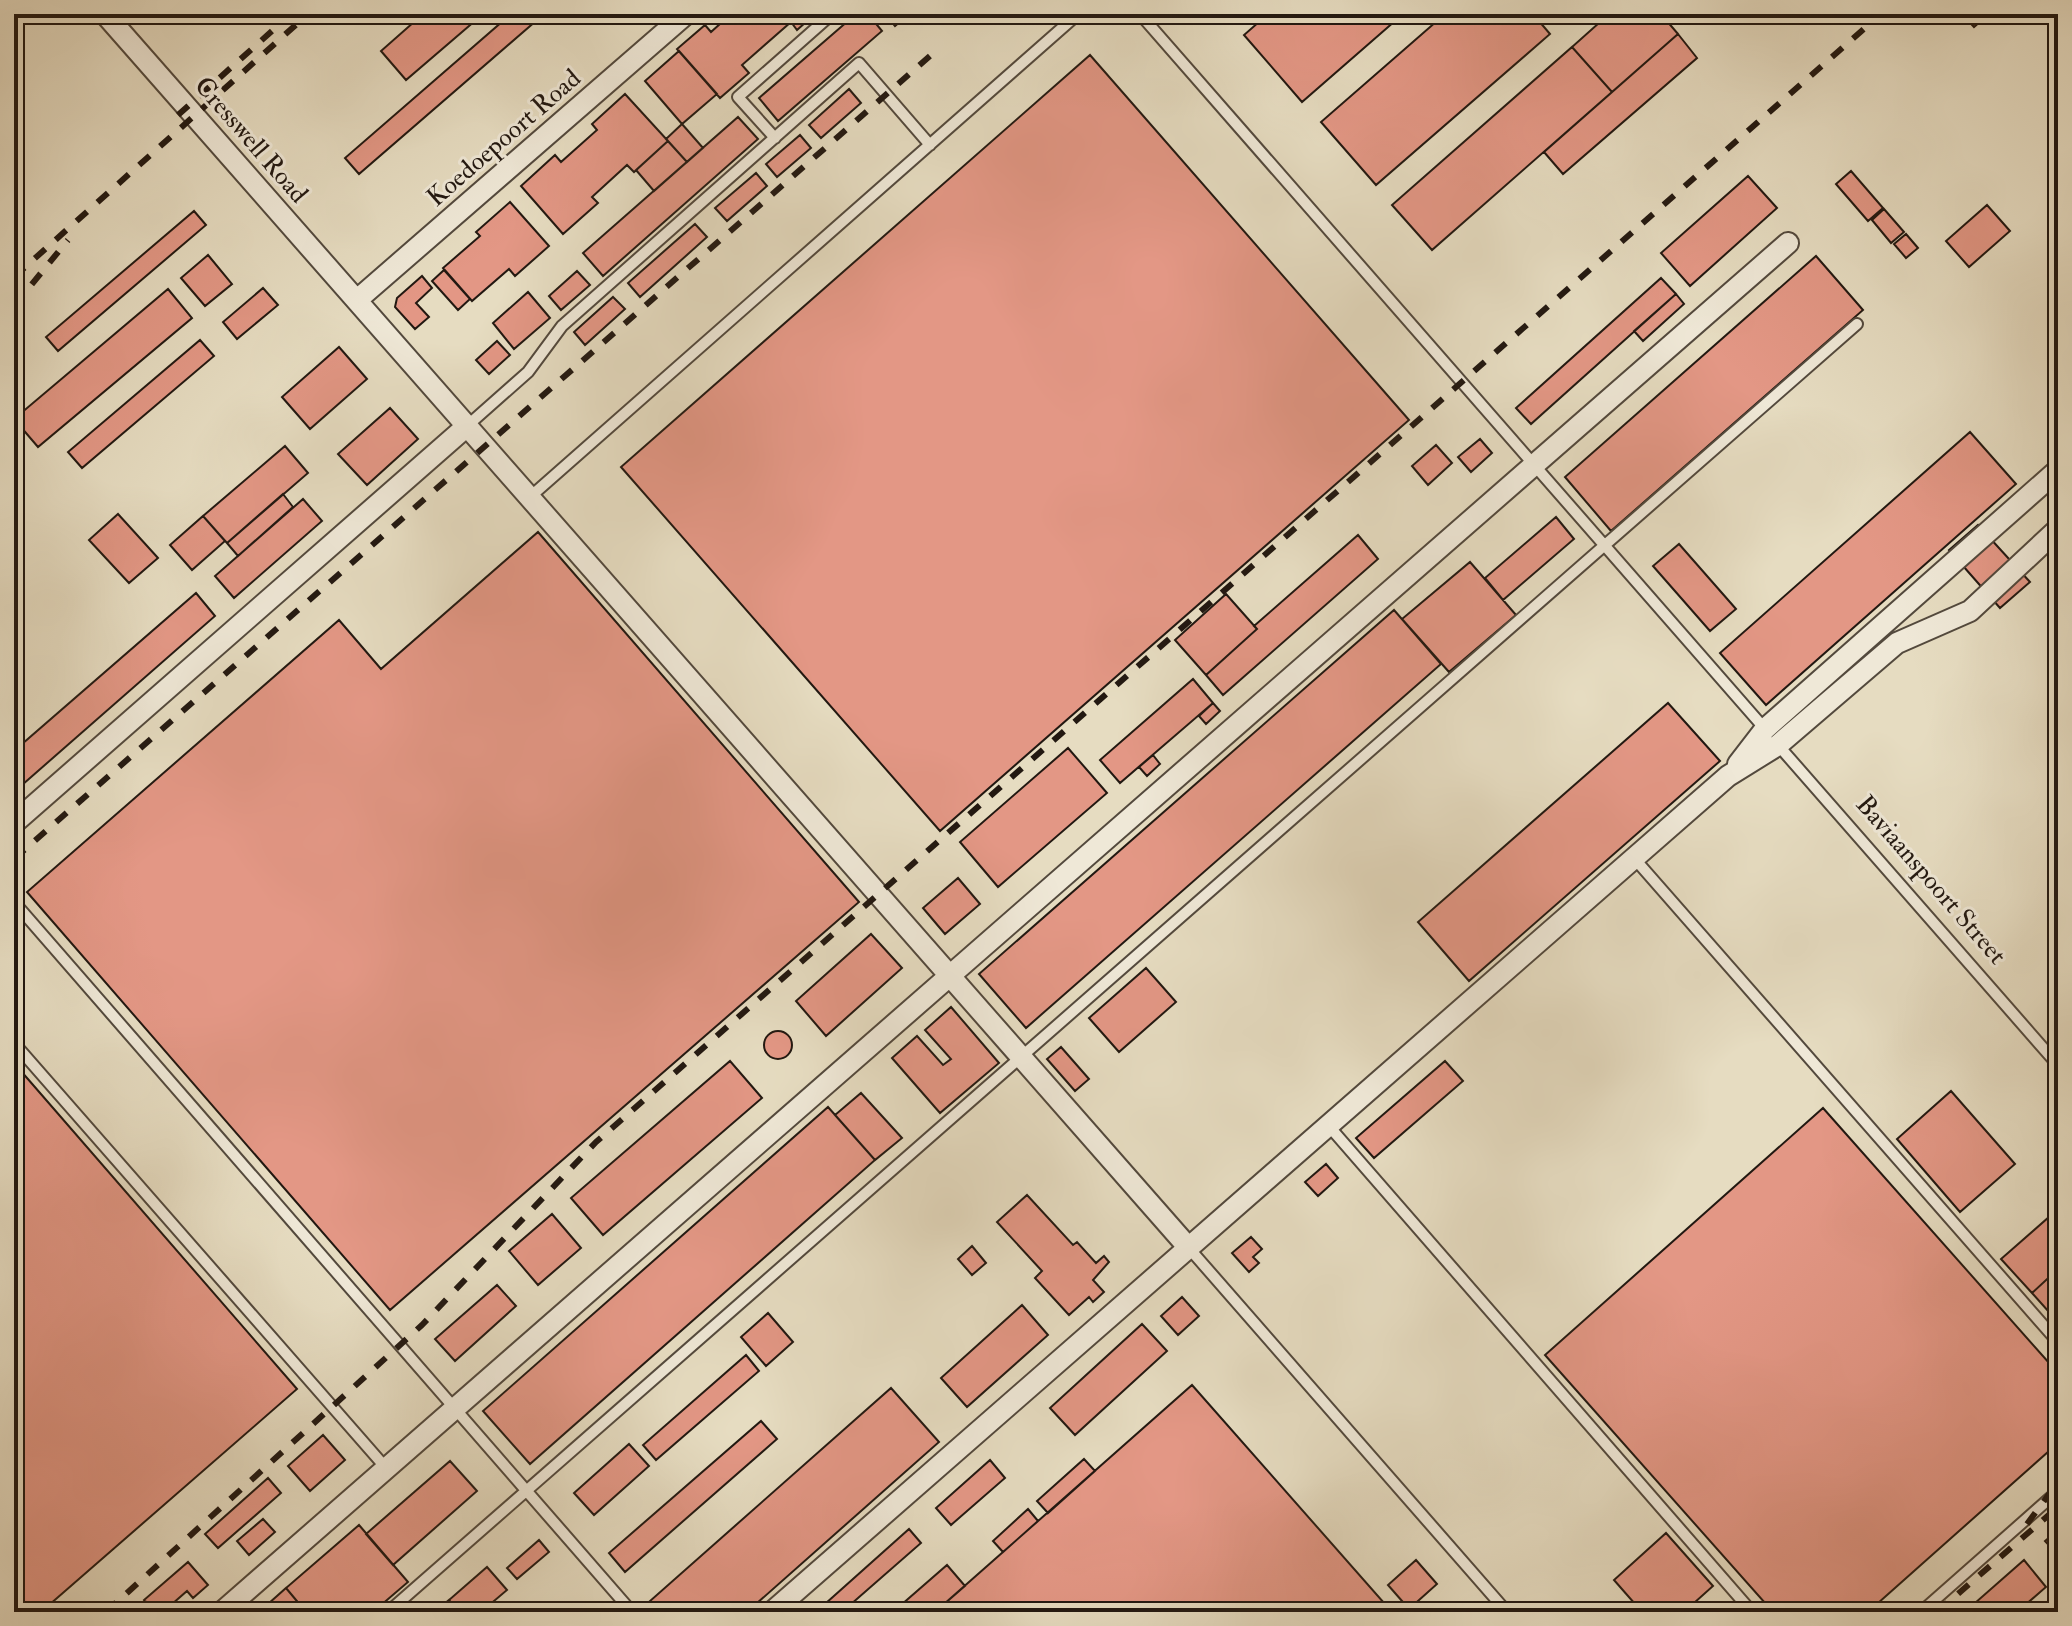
<svg xmlns="http://www.w3.org/2000/svg" width="2072" height="1626" font-family="'IM FELL Double Pica',serif">
<style>
.building{fill:#e39785;stroke:#221811;stroke-width:2}
.lines{fill:none;stroke-linecap:round;stroke-linejoin:round}
.lane-casing{stroke:#53493d;stroke-width:14}
.street-casing{stroke:#53493d;stroke-width:24}
.lane{stroke:#efe8d7;stroke-width:10}
.street{stroke:#efe8d7;stroke-width:20}
.rail{stroke:#221811;stroke-width:6;stroke-dasharray:14 14;stroke-linecap:butt}
.labels{text-anchor:middle;dominant-baseline:central;stroke-width:6;stroke-linejoin:round;paint-order:stroke}
.street-label{font-size:26px;fill:#221811;stroke:#efe8d7}
</style>
<rect width="100%" height="100%" fill="#e6dcc1"/>
<filter id="stains"><feTurbulence type="fractalNoise" baseFrequency=".0025" numOctaves="4"/><feColorMatrix values="0 0 0 0 .2 0 0 0 0 .09 0 0 0 0 .02 0 0 0 .5 -.17"/></filter>
<radialGradient id="worn" r=".72"><stop offset=".6" stop-color="#630" stop-opacity="0"/><stop offset="1" stop-color="#630" stop-opacity=".3"/></radialGradient>
<path class="building" d="M423 14H483L406 80 381 51Z
M511 14H544L359 174 345 158Z
M731 14H815L797 30 791 22 742 65 749 73 720 98 677 49 705 25 711 32Z
M856 14H868L882 31 778 121 759 98Z
M885 14H909L895 26Z
M1268 14H1403L1302 102 1244 35Z
M1445 14H1533L1550 34 1376 185 1321 122Z
M1609 14H1661L1678 34 1612 92 1572 47Z
M1962 14H1989L1974 27Z
M1678 34 1697 58 1563 174 1544 152Z
M1572 47 1612 92 1432 250 1392 205Z
M679 51 717 94 682 124 645 81Z
M1090 55 1409 420 940 831 621 467Z
M849 89 861 103 821 138 809 125Z
M625 94 668 141 634 172 627 165 592 197 598 203 563 234 521 186 555 155 561 162 597 130 592 124Z
M738 117 758 139 603 276 583 253Z
M682 124 703 148 687 162 666 139Z
M800 135 811 148 777 177 766 164Z
M668 141 687 162 654 191 636 170Z
M1851 171 1883 208 1868 221 1836 184Z
M756 173 767 186 727 221 715 208Z
M1748 176 1777 208 1690 286 1661 253Z
M510 202 549 246 515 276 509 269 472 301 443 268 480 236 476 232Z
M1987 205 2010 231 1969 267 1946 241Z
M1884 209 1904 232 1891 243 1872 220Z
M194 211 206 225 58 351 46 337Z
M695 224 707 237 640 297 628 283Z
M1906 234 1918 248 1906 258 1894 244Z
M208 255 232 284 205 306 181 278Z
M1816 256 1863 310 1611 531 1565 477Z
M444 270 470 299 458 310 432 281Z
M577 271 590 285 561 310 549 296Z
M422 276 432 288 416 303 429 317 415 329 395 307 397 298Z
M1661 278 1676 294 1531 424 1516 408Z
M263 288 278 305 237 339 223 322Z
M168 289 192 318 38 447 14 419Z
M528 292 550 318 514 349 493 323Z
M1676 294 1684 304 1643 341 1634 331Z
M613 297 625 309 585 345 574 332Z
M200 340 214 356 82 468 68 452Z
M497 341 510 355 489 374 476 360Z
M339 347 367 379 310 429 282 397Z
M390 408 418 439 367 485 338 454Z
M1970 432 2016 484 1766 705 1720 653Z
M1480 439 1492 453 1471 472 1458 457Z
M1436 445 1452 463 1428 485 1412 466Z
M285 446 308 473 227 543 203 516Z
M283 494 293 507 238 556 227 543Z
M303 499 322 521 234 598 215 576Z
M118 514 158 558 129 583 89 540Z
M203 516 225 541 192 570 170 545Z
M1556 517 1574 539 1503 600 1485 578Z
M1978 525 2030 582 2000 608 1949 550Z
M538 532 859 902 390 1310 27 892 339 620 381 669Z
M1358 535 1378 559 1223 695 1206 675 1257 629 1254 626Z
M1679 544 1736 609 1710 631 1653 566Z
M1470 562 1516 615 1449 672 1402 619Z
M196 593 215 616 14 792V751Z
M1226 594 1257 629 1206 675 1175 640Z
M1394 610 1441 664 1026 1028 979 974Z
M1193 679 1213 703 1120 783 1100 760Z
M1213 703 1220 711 1206 724 1199 716Z
M1668 703 1720 761 1469 981 1418 922Z
M1068 748 1107 793 998 887 960 842Z
M1153 755 1160 764 1147 776 1139 767Z
M958 878 980 904 945 934 923 908Z
M871 934 902 968 826 1036 796 1001Z
M1146 968 1176 1002 1119 1052 1089 1018Z
M951 1007 999 1063 940 1113 892 1058 917 1036 943 1065 951 1059 925 1030Z
M764 1045a14 14 0 1 1 28 0a14 14 0 1 1-28 0Z
M1061 1047 1089 1079 1075 1091 1047 1059Z
M730 1061 762 1098 603 1235 571 1198Z
M1445 1061 1463 1081 1374 1158 1356 1138Z
M14 1063 297 1389 41 1612H14Z
M1951 1091 2015 1164 1960 1212 1897 1139Z
M861 1093 902 1138 875 1160 835 1115Z
M828 1107 875 1160 530 1464 483 1411Z
M1823 1108 2058 1373V1443L1868 1612H1773L1545 1355Z
M1326 1164 1338 1178 1318 1196 1305 1182Z
M1027 1195 1073 1245 1077 1242 1096 1263 1104 1256 1109 1262 1093 1280 1104 1292 1093 1302 1089 1297 1069 1315 1035 1278 1042 1271 997 1222Z
M552 1214 581 1248 538 1285 509 1251Z
M2049 1217 2058 1227V1269L2032 1293 2001 1259Z
M1251 1237 1262 1249 1253 1257 1259 1263 1249 1272 1232 1253Z
M972 1246 986 1263 972 1275 958 1259Z
M2058 1269V1303L2049 1312 2032 1293Z
M497 1285 516 1306 455 1361 435 1339Z
M1182 1297 1199 1316 1178 1335 1161 1316Z
M2058 1303V1323L2049 1312Z
M1022 1305 1048 1335 967 1407 941 1378Z
M768 1313 793 1342 766 1366 741 1337Z
M1142 1324 1167 1351 1075 1435 1050 1408Z
M746 1355 759 1371 656 1460 643 1445Z
M1192 1385 1392 1612H935L1003 1552Z
M891 1388 939 1442 747 1612H659L650 1601Z
M761 1421 777 1439 625 1572 609 1553Z
M323 1435 345 1460 310 1491 288 1466Z
M629 1444 649 1466 594 1515 574 1493Z
M1084 1459 1095 1471 1048 1513 1037 1501Z
M990 1460 1005 1478 951 1525 936 1508Z
M450 1461 477 1491 393 1565 366 1534Z
M268 1478 281 1493 218 1548 205 1534Z
M1028 1509 1038 1521 1003 1552 993 1541Z
M263 1519 275 1532 249 1555 237 1541Z
M359 1525 408 1582 373 1612H306L286 1588Z
M909 1529 921 1543 842 1612H816Z
M2058 1530V1555L2045 1541Z
M1666 1533 1713 1586 1684 1612H1642L1614 1580Z
M539 1540 549 1552 517 1579 507 1568Z
M1416 1560 1437 1584 1409 1609 1388 1585Z
M2024 1560 2046 1587 2017 1612H1983L1975 1603Z
M188 1562 208 1585 193 1598 187 1591 163 1612H155L144 1600Z
M947 1565 965 1586 935 1612H893Z
M487 1567 507 1590 481 1612H459L449 1600Z
M286 1588 301 1606 293 1612H259Z
M449 1600 459 1612H437L436 1611Z
M146 1602 155 1612H135Z
M56 1604 63 1612H47Z"/>
<g class="lines">
<defs>
<path id="lane" d="M1140 14 1765 729
M775 138 738 97 832 14
M467 426 528 372 562 326 859 63 930 145
M530 497 1078 14
M1778 745 2058 1065
M1634 858 2058 1342
M14 902 632 1612
M14 1043 386 1468
M1328 1125 1752 1612
M1188 1247 1507 1612
M388 1612 1857 324
M1921 1612 2058 1491"/>
<path id="street" d="M105 14 1188 1247
M357 300 686 14
M1738 764 1765 729 2058 470
M14 823 467 426
M222 1612 1788 243
M772 1612 1728 776 1778 745 1897 643 1970 611 2058 529"/>
</defs>
<use href="#lane" class="lane-casing"/>
<use href="#street" class="street-casing"/>
<use href="#lane" class="lane"/>
<use href="#street" class="street"/>
<path class="rail" d="M178 115 291 14
M14 277 308 14
M14 306 68 240
M14 859 938 49
M2027 1524 2058 1482
M106 1612 422 1325 596 1142 1881 14
M1937 1612 2058 1507"/>
</g>
<g class="labels">
<g class="street-label">
<text transform="translate(504 138) rotate(-41)">Koedoepoort Road</text>
<text transform="translate(251 140) rotate(49)">Cresswell Road</text>
<text transform="translate(1931 880) rotate(49)">Baviaanspoort Street</text>
</g>
</g>
<rect width="2072" height="1626" fill="none" stroke="#e6dcc1" stroke-width="48"/>
<rect x="16" y="16" width="2040" height="1594" fill="none" stroke="#221811" stroke-width="4"/>
<rect x="24" y="24" width="2024" height="1578" fill="none" stroke="#221811" stroke-width="2"/>
<rect width="100%" height="100%" filter="url(#stains)"/>
<rect width="100%" height="100%" fill="url(#worn)"/>
</svg>
